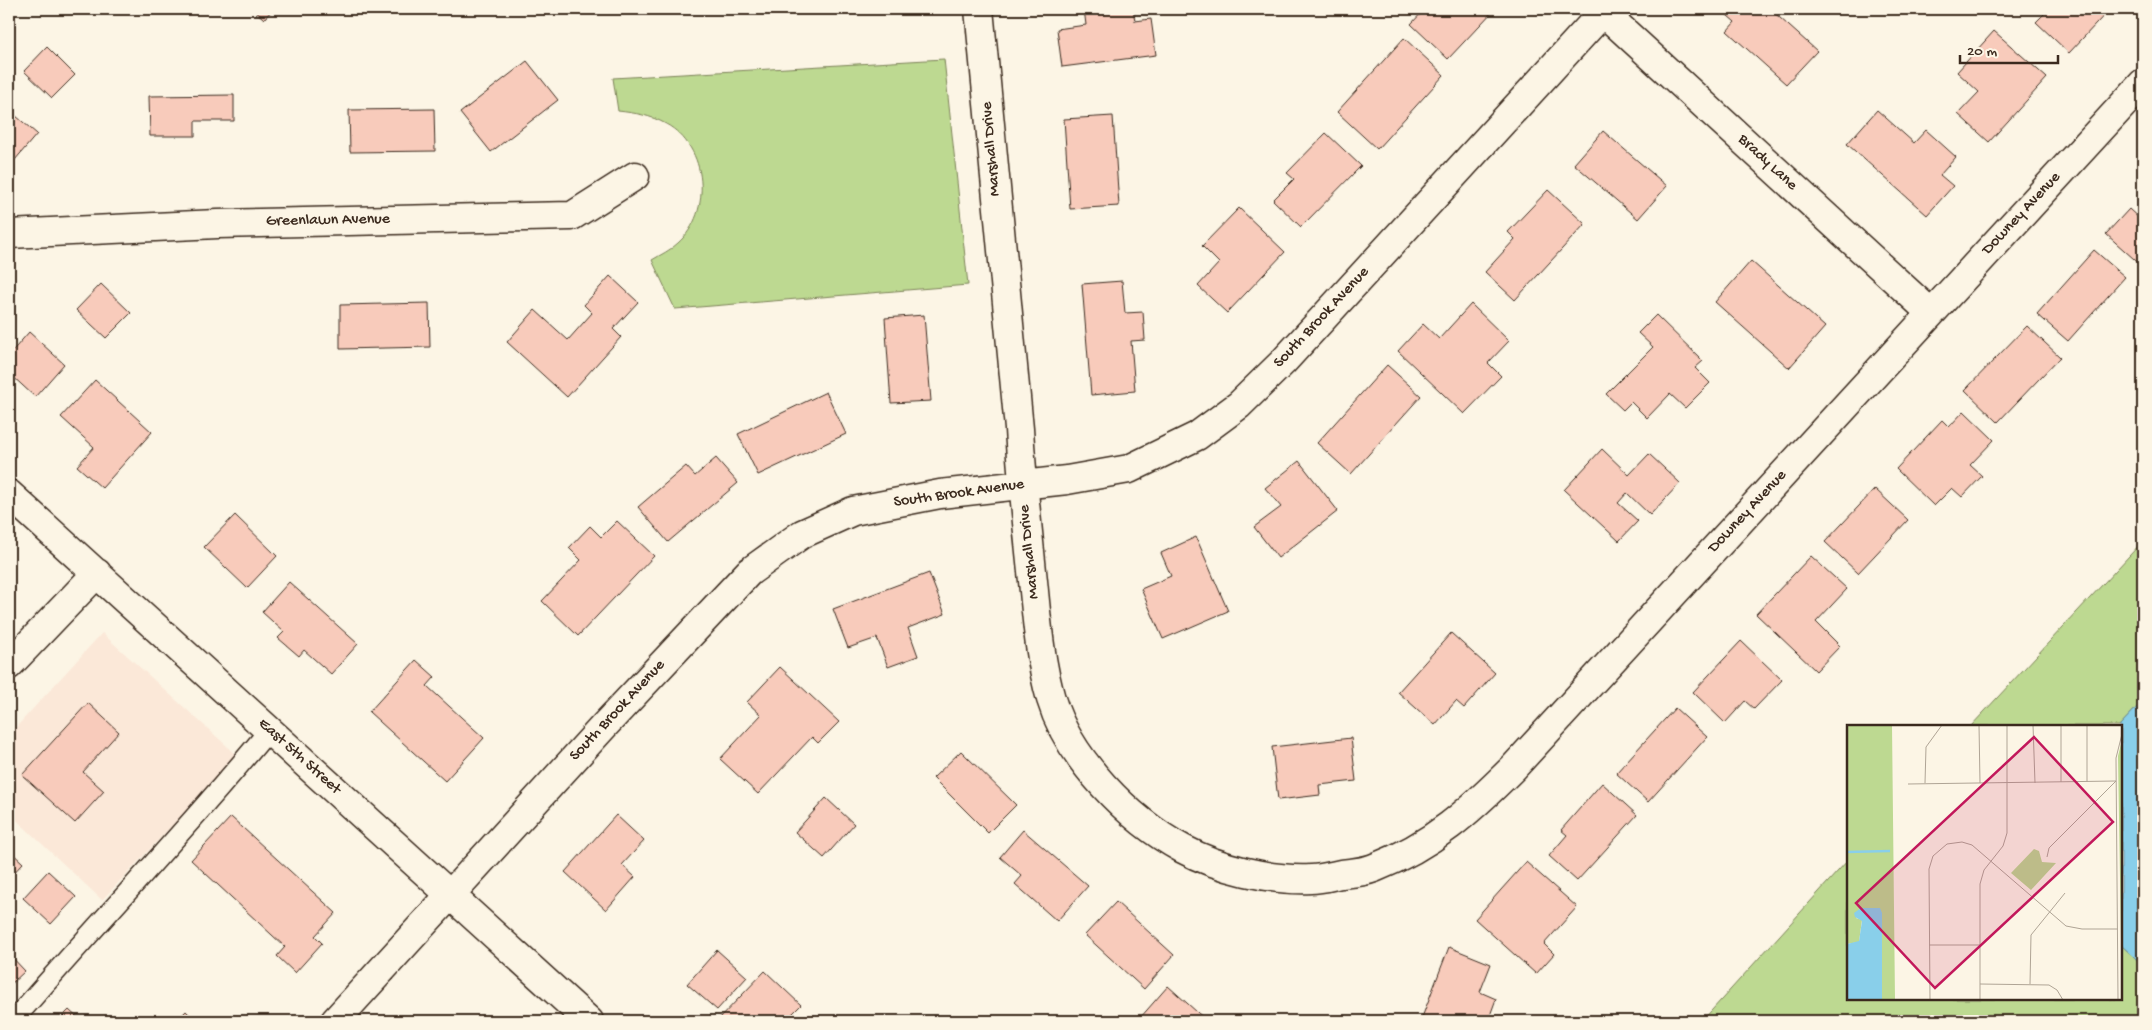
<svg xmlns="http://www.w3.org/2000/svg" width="2152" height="1030" font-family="'Gochi Hand',sans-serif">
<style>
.built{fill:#fbe8d8}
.green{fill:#bdd991;stroke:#7c8258}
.water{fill:#89cfea;stroke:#6a8d98}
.building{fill:#f8cbbb;stroke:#3b2a1e}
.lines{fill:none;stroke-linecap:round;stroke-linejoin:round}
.service-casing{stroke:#3b2a1e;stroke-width:22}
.minor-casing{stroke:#3b2a1e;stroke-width:31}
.service{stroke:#fcf5e5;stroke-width:19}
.minor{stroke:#fcf5e5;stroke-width:28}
.labels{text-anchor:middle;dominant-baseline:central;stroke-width:4;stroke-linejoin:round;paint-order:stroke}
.street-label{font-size:16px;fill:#3b2a1e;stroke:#fcf5e5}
.inset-river{fill:none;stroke:#89cfea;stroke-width:2.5}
.inset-road{fill:none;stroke:#afa495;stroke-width:1}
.view{fill:#c2185b;fill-opacity:0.15;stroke:#c2185b;stroke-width:2.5}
.inset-edge{fill:none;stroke:#3b2a1e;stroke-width:2.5}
</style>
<rect width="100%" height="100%" fill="#fcf5e5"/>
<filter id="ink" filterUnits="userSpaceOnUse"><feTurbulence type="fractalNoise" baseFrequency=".02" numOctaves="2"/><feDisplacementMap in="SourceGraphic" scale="10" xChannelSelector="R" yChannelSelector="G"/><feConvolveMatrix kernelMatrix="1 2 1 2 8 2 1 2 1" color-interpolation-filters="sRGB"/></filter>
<g filter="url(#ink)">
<path class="built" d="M102 633 238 756 102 900 9 813V735Z"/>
<path class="green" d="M944 59 968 285 675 309 652 260C660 255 671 250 678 243 713 212 708 147 666 124 650 115 635 113 618 111L613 78Z
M2143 541V701L2119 726H1971Z
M1848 860V999H2121V945L2143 965V1021H1702Z"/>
<path class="water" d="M2143 701V965L2121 945V726H2119Z"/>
<path class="building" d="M253 9H273L264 19Z
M1084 9H1133L1135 21 1151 19 1156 55 1062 67 1057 29 1086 25Z
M1425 9H1495L1448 59 1411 24Z
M1720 9H1770L1817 51 1786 84 1727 31 1735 22Z
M2049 9H2110L2069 53 2036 22Z
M1994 31 2047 78 1989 142 1958 114 1979 92 1957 72Z
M1404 38 1444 75 1377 149 1337 112Z
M47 47 75 75 52 98 24 71Z
M527 61 558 100 491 152 460 113Z
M234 95V121H195V136H150L149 96Z
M434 109 435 151 350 152 349 110Z
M9 110 37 134 9 167Z
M1877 110 1914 143 1926 130 1956 157 1940 175 1953 186 1927 215 1847 144Z
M1113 116 1119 206 1070 209 1064 119Z
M1603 131 1667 186 1638 219 1574 164Z
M1326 133 1361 166 1301 227 1273 200 1294 179 1287 173Z
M1548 190 1585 224 1515 300 1485 272 1515 239 1508 232Z
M1239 208 1285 252 1227 313 1198 286 1219 263 1202 246Z
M2129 209 2143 222V267L2106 234Z
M2094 250 2125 277 2068 341 2037 314Z
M1751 261 1825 327 1789 368 1715 302Z
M610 276 638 302 613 329 621 337 567 397 507 342 535 310 568 340 592 313 584 305Z
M1122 281 1125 313 1143 312 1145 340 1131 341 1135 391 1091 395 1082 284Z
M101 284 131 313 106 338 76 310Z
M429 303 430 347 340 349V305Z
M1471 304 1509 341 1488 363 1501 376 1464 414 1398 351 1423 324 1439 339Z
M924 315 931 401 891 403 885 318Z
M1656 315 1703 361 1695 368 1710 383 1685 408 1670 394 1647 418 1631 402 1623 410 1606 394 1653 347 1638 333Z
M2027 326 2060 357 1998 422 1965 390Z
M29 332 64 364 35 397 9 373V355Z
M1387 365 1421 396 1351 474 1317 443Z
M95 380 152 432 102 488 77 466 94 447 61 417Z
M826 392 846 434 758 475 738 434Z
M1964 411 1994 440 1970 465 1982 476 1962 497 1952 488 1934 506 1896 469 1942 420 1949 427Z
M1602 449 1629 475 1649 454 1680 483 1650 515 1627 493 1618 503 1638 521 1619 541 1564 490Z
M716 458 738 483 668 542 638 507 686 466 695 476Z
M1299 461 1338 511 1278 558 1254 527 1281 507 1265 488Z
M1875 489 1908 520 1858 573 1825 542Z
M235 515 277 556 247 588 204 547Z
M617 521 654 556 578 636 542 601 581 560 569 548 590 526 601 537Z
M1196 537 1228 611 1163 639 1141 589 1171 576 1161 553Z
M1811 556 1847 589 1816 622 1840 646 1816 671 1756 614Z
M929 573 945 614 908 628 918 656 888 667 877 638 848 648 833 609Z
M289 582 358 644 331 674 304 650 299 656 278 638 284 632 262 612Z
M1451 633 1495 673 1464 708 1456 701 1435 725 1398 692Z
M1741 641 1782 680 1754 709 1745 701 1725 723 1693 692Z
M416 660 435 677 427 686 484 738 445 781 369 712Z
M780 667 839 722 818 743 812 737 758 794 720 759 761 715 747 702Z
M88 703 119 732 83 772 104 791 75 823 22 775Z
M1675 708 1707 737 1648 802 1616 773Z
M1351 738 1356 781 1319 785 1320 795 1278 800 1272 747Z
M961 751 1016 805 988 833 933 778Z
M1602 783 1637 815 1577 881 1549 856 1567 835 1561 830Z
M826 798 854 824 824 858 795 832Z
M616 815 644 841 622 865 635 877 606 910 565 872Z
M231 817 336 913 315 936 322 943 295 973 277 956 285 947 191 860Z
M1023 830 1088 886 1057 921 1015 884 1022 876 1000 857Z
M9 850 23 863 9 878Z
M1526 862 1577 907 1544 944 1554 954 1536 974 1475 919Z
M48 871 76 897 51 924 23 898Z
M1116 902 1174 955 1144 989 1085 935Z
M1449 947 1491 964 1480 992 1496 999 1488 1021 1421 1020Z
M717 950 747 977 717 1010 687 984Z
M9 954 25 971 9 986Z
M765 971 801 1005 785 1021H717Z
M1168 986 1207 1021H1143L1140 1018Z
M69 1010 81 1021H58Z
M186 1011 196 1021H176Z"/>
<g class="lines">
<defs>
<path id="service" d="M13 1021C97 923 187 830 269 730"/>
<path id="minor" d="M979 9 1019 429C1022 480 1028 531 1033 581 1037 621 1040 661 1051 699 1069 759 1129 820 1183 849 1218 868 1272 881 1311 879 1321 879 1331 876 1341 874 1351 873 1364 872 1374 868 1433 845 1470 811 1514 767L2143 83
M1603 12 1931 313
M9 234 217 224 572 216 635 176
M9 494 589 1021
M9 665 97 573
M335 1021 603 727 749 572 802 534 853 511 940 494 1067 480 1129 469 1197 436 1239 405 1283 362 1606 9"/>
</defs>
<use href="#service" class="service-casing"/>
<use href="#minor" class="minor-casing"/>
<use href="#service" class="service"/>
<use href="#minor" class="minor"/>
</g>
</g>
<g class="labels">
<g class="street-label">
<text transform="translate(992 149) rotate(-95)">Marshall Drive</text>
<text transform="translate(1767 163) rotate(43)">Brady Lane</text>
<text transform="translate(2022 214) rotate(-47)">Downey Avenue</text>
<text transform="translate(328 221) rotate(-1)">Greenlawn Avenue</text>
<text transform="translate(1322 318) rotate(-47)">South Brook Avenue</text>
<text transform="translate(959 494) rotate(-8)">South Brook Avenue</text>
<text transform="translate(1748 512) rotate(-47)">Downey Avenue</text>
<text transform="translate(1030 552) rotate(-96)">Marshall Drive</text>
<text transform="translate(618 711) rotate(-47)">South Brook Avenue</text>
<text transform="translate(299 757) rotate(42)">East 5th Street</text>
</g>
</g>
<g transform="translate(1847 725)">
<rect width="275" height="275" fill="#fcf5e5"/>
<path d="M0 0H45L48 275H35L33 183H14L9 193 15 195 12 217 0 219ZM275 15V275L271 31ZM187 124 192 126 195 137 209 138 184 165 164 148Z" fill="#bdd991"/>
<path d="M14 183H33L35 188V275H0V219L12 216 15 196 8 192 7 188Z" fill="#89cfea"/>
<path class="inset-river" d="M0 127 43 126"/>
<path class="inset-road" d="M132 0 133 58M186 0 188 58M214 0V57M240 0V57M78 58 79 22 95 0M61 59 269 56M200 132 202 123 269 56M82 220H133M133 259 202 260 210 265 216 275M183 259 184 210 218 168M83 275 82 144 86 131 100 119 115 117 125 120 219 201 235 204H271M133 275V159L137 145 156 121 160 108V0M271 275 269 33 275 9"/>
<path class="view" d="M187 12 266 97 88 263 9 178Z"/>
<rect width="275" height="275" class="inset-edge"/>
</g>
<rect width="2152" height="1030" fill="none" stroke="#fcf5e5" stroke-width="30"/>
<rect x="15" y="15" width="2122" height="1000" fill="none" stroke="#3b2a1e" stroke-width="2" filter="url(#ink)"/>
<path d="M1960 55v8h98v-8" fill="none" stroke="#3b2a1e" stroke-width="2.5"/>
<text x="1967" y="55" font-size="15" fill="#3b2a1e" stroke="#fcf5e5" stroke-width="4" paint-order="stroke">20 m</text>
</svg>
